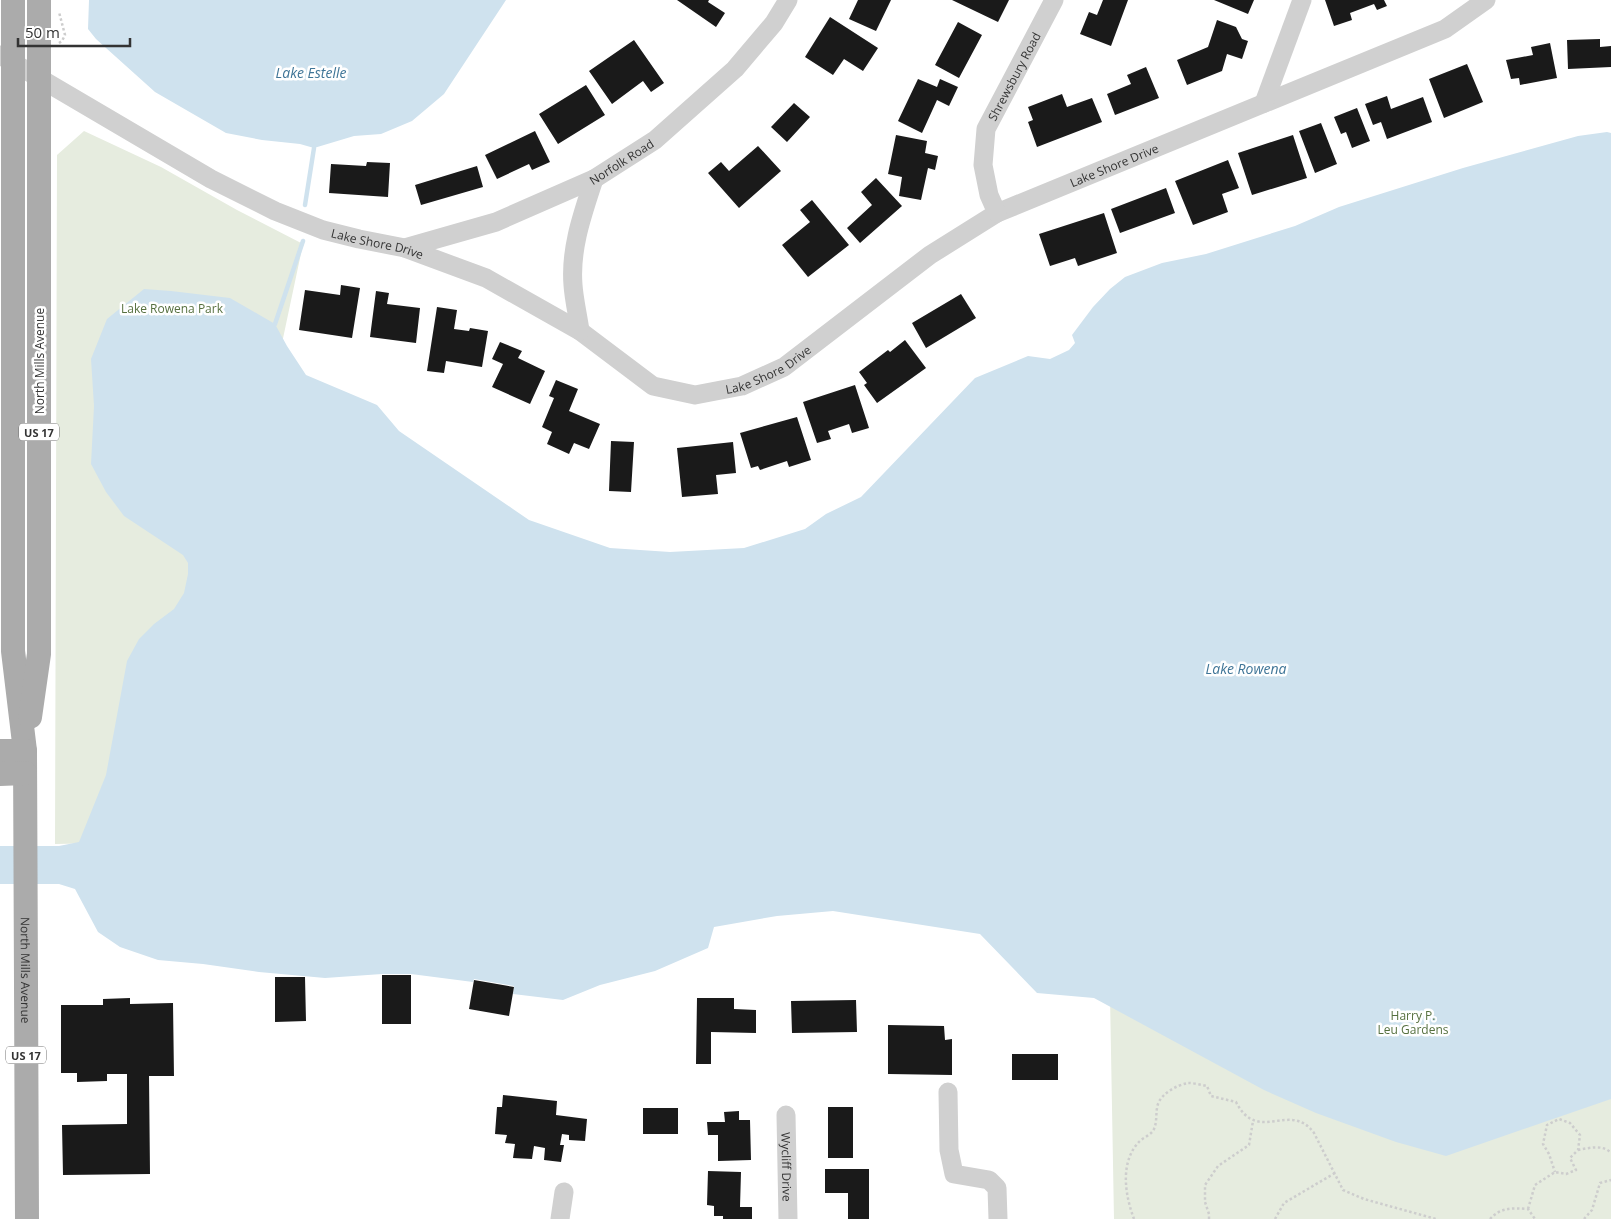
<svg xmlns="http://www.w3.org/2000/svg" width="1611" height="1219" font-family="'Open Sans',sans-serif">
<style>
.green{fill:#e6ecdf}
.water{fill:#cfe2ee}
.lines{fill:none;stroke-linecap:round;stroke-linejoin:round}
.stream{stroke:#cfe2ee;stroke-width:4.5}
.building{fill:#1a1a1a}
.path{stroke:#cdcdcd;stroke-width:2.5;stroke-dasharray:2.5 2.5;stroke-linecap:butt}
.minor{stroke:#d0d0d0;stroke-width:19}
.major{stroke:#ababab;stroke-width:24}
.labels{text-anchor:middle;dominant-baseline:central;stroke-width:5;stroke-linejoin:round;paint-order:stroke}
.shield{fill:#fff;stroke:#707070;stroke-width:1}
.shield-label{font-size:11px;font-weight:bold;fill:#333}
.street-label{font-size:12px;fill:#333;stroke:#fff}
.park-label{font-size:12px;fill:#56703f;stroke:#fff}
.water-label{font-size:14px;font-style:italic;fill:#3f7597;stroke:#fff}
</style>
<rect width="100%" height="100%" fill="#fff"/>
<path class="green" d="M84 131 161 167 237 210 303 244 278 362 158 842 55 844 57 155Z
M1611 822V1219H1114L1107 828Z"/>
<path class="water" d="M89 0H506L444 94 412 121 381 134 354 136 314 148 300 144 262 140 226 133 155 92 96 39 88 29Z
M1607 132 1611 133V1099L1446 1156 1396 1142 1316 1113 1264 1090 1094 998 1037 993 980 934 833 911 777 916 714 927 708 948 655 971 600 985 563 1000 513 994 514 986 474 979 473 982 411 974H382L325 978 259 972 203 964 158 960 120 947 98 932 75 889 59 884H0V846H59L79 842 106 775 127 661 139 639 154 624 174 609 184 593 188 574V563L183 555 124 516 106 492 91 464 94 406 91 359 107 319 144 289 171 291 230 298 275 324 287 346 306 375 377 405 399 431 529 520 610 548 670 552 744 548 805 529 826 514 861 497 975 378 1028 356 1050 359 1069 350 1075 343 1072 335 1093 307 1110 289 1125 277 1162 263 1206 254 1295 226 1339 207 1463 168 1578 136Z"/>
<g class="lines">
<path class="stream" d="M305 205 314 148
M275 324 303 241"/>
</g>
<path class="building" d="M677 0H709L708 2 725 13 716 27Z
M858 0H891L876 31 849 19Z
M952 0H1009L998 22Z
M1103 0H1128L1111 46 1080 34 1089 12 1097 15Z
M1214 0H1254L1248 14Z
M1325 0H1384L1387 6 1377 10 1374 4 1350 13 1352 20 1334 26Z
M830 17 878 48 863 71 844 59 833 75 805 57Z
M1217 20 1236 27 1242 39 1248 41 1242 59 1227 54 1222 71 1187 85 1177 60 1208 47Z
M958 22 982 35 959 78 935 65Z
M1600 39V47L1611 46V67L1568 69 1567 40Z
M634 40 664 83 651 92 643 81 612 104 589 71Z
M1550 43 1557 78 1520 85 1519 78 1511 79 1506 60 1533 55 1531 47Z
M1467 64 1483 102 1444 118 1429 79Z
M1146 67 1159 98 1115 115 1107 94 1131 84 1127 75Z
M918 79 937 87 940 79 958 87 949 106 937 100 922 133 898 121Z
M586 85 605 115 558 144 539 114Z
M1062 94 1067 107 1092 98 1102 122 1037 147 1028 122 1033 120 1028 107Z
M1387 96 1391 109 1423 97 1432 122 1387 139 1381 122 1373 125 1365 104Z
M794 103 810 117 787 142 771 127Z
M1357 108 1370 141 1352 148 1346 132 1341 134 1334 117Z
M1321 123 1337 164 1315 173 1299 131Z
M535 131 550 162 532 170 529 164 497 179 485 155Z
M896 135 927 141 925 153 938 156 935 170 928 168 921 200 899 196 902 177 888 174Z
M1293 135 1307 178 1252 195 1238 153Z
M758 146 781 171 739 208 708 173 721 162 729 171Z
M1228 160 1239 188 1222 194 1228 212 1193 225 1175 181Z
M367 162 390 163 388 197 329 193 331 164 366 166Z
M477 166 483 187 421 205 415 185Z
M876 178 902 206 860 243 847 228 872 205 861 192Z
M1166 188 1175 213 1120 233 1111 209Z
M812 200 849 245 808 277 782 245 810 222 800 210Z
M1104 213 1117 253 1078 266 1075 258 1050 266 1039 234Z
M341 285 360 288 352 338 299 330 305 290 340 295Z
M376 291 389 293 387 304 420 308 416 343 370 337Z
M961 294 976 318 926 348 912 323Z
M437 307 457 310 454 329 469 331 470 328 488 331 482 367 446 361 444 373 427 371Z
M905 340 926 368 877 403 864 385 867 383 859 372 888 350 890 352Z
M500 342 522 351 518 358 545 371 530 404 492 387 503 364 492 359Z
M556 380 578 389 569 411 600 424 589 449 574 443 569 454 547 444 552 432 542 427 554 398 549 396Z
M855 385 869 428 852 433 849 424 828 431 831 439 817 443 803 402Z
M797 417 811 460 789 467 787 461 760 470 758 466 751 468 740 433Z
M611 441 634 442 631 492 609 491Z
M733 442 736 473 716 475 718 494 682 497 677 448Z
M382 975H411V1024H382Z
M275 977H305L306 1021 275 1022Z
M474 980 514 987 509 1016 469 1009Z
M130 998V1004L173 1003 174 1076H149L150 1174 63 1175 62 1125 127 1124V1074H107V1081L77 1082V1073H61V1005H103V999Z
M697 998H734V1009L756 1010V1033L711 1032V1064H696Z
M856 1000 857 1032 792 1033 791 1001Z
M888 1025 944 1026 945 1040 952 1039V1075L888 1074Z
M1012 1054H1058V1080H1012Z
M503 1095 557 1101 556 1115 587 1119 585 1141 569 1140V1135L562 1134 560 1145H564L561 1162 544 1160 545 1148 534 1146 532 1159 513 1158 515 1144 505 1143 507 1135 495 1134 497 1107H502Z
M828 1107H853V1158H828Z
M643 1108H678V1134H643Z
M739 1111V1120H750L751 1160 718 1161V1135H708L707 1122H725L724 1112Z
M825 1169H869V1219H848V1193H825Z
M708 1171 741 1172 740 1207H752V1219H723V1216H714V1206L707 1205Z"/>
<g class="lines">
<path class="path" d="M59 43 62 41 65 35 59 12
M1578 1150C1589 1148 1603 1144 1611 1153
M1528 1209 1535 1185 1555 1172 1566 1174 1576 1170 1570 1158 1578 1150 1580 1135 1570 1123 1559 1119 1547 1125 1543 1144 1549 1154 1555 1172
M1134 1219C1125 1195 1120 1163 1138 1143 1142 1138 1149 1136 1153 1131 1158 1122 1155 1113 1158 1104 1162 1093 1177 1085 1188 1083 1194 1083 1202 1085 1207 1086L1211 1096 1236 1102C1258 1145 1290 1100 1314 1133L1343 1190 1364 1199 1436 1219
M1209 1219V1214L1205 1202V1185L1218 1166 1249 1145 1253 1121
M1275 1219 1284 1203 1335 1173
M1490 1219C1501 1207 1513 1208 1528 1209L1535 1219
M1584 1219 1592 1210 1600 1183 1611 1180"/>
<g class="minor">
<path id="s1" d="M0 55 211 179 275 211 323 230 359 239 405 248 486 278 580 331 653 386 695 395 742 386 784 367 930 255 997 213 1445 29 1486 0"/>
<path d="M1264 103 1302 0"/>
<path id="s2" d="M997 213 989 195 983 165 986 129 1054 0"/>
<path id="s3" d="M405 248 496 222 594 179 655 140 735 69 774 23 788 0"/>
<path d="M580 331C578 316 574 300 573 285 570 248 583 213 594 179"/>
<path d="M948 1092 949 1150 954 1174 989 1180 997 1188 998 1219"/>
<path id="s4" d="M786 1115 788 1219"/>
<path d="M560 1219 564 1192"/>
</g>
<g class="major">
<path id="s5" d="M13 0V651L25 751 27 1219"/>
<path d="M30 717 39 654V0"/>
<path d="M0 751H25"/>
<path d="M0 774 25 773"/>
</g>
</g>
<g class="labels">
<g class="shield">
<rect x="19" y="423.5" width="40" height="17" rx="4"/>
<rect x="6" y="1046.5" width="40" height="17" rx="4"/>
</g>
<g class="shield-label">
<text x="39" y="432">US 17</text>
<text x="26" y="1055">US 17</text>
</g>
<g class="street-label">
<text stroke="none"><textPath href="#s2" startOffset="146">Shrewsbury Road</textPath></text>
<text stroke="none"><textPath href="#s3" startOffset="234">Norfolk Road</textPath></text>
<text stroke="none"><textPath href="#s1" startOffset="1264">Lake Shore Drive</textPath></text>
<text stroke="none"><textPath href="#s1" startOffset="424">Lake Shore Drive</textPath></text>
<text transform="translate(39 361) rotate(-90)">North Mills Avenue</text>
<text stroke="none"><textPath href="#s1" startOffset="859">Lake Shore Drive</textPath></text>
<text stroke="none"><textPath href="#s5" startOffset="971">North Mills Avenue</textPath></text>
<text stroke="none"><textPath href="#s4" startOffset="52">Wycliff Drive</textPath></text>
</g>
<g class="park-label">
<text x="172" y="308">Lake Rowena Park</text>
<text x="1413" y="1015">Harry P.<tspan x="1413" dy="14">Leu Gardens</tspan></text>
</g>
<g class="water-label">
<text x="311" y="72">Lake Estelle</text>
<text x="1246" y="668">Lake Rowena</text>
</g>
</g>
<path d="M18 38v8h112v-8" fill="none" stroke="#333333" stroke-width="2.5"/>
<text x="25" y="38" font-size="15" fill="#333333" stroke="#ffffff" stroke-width="4" paint-order="stroke">50 m</text>
</svg>
